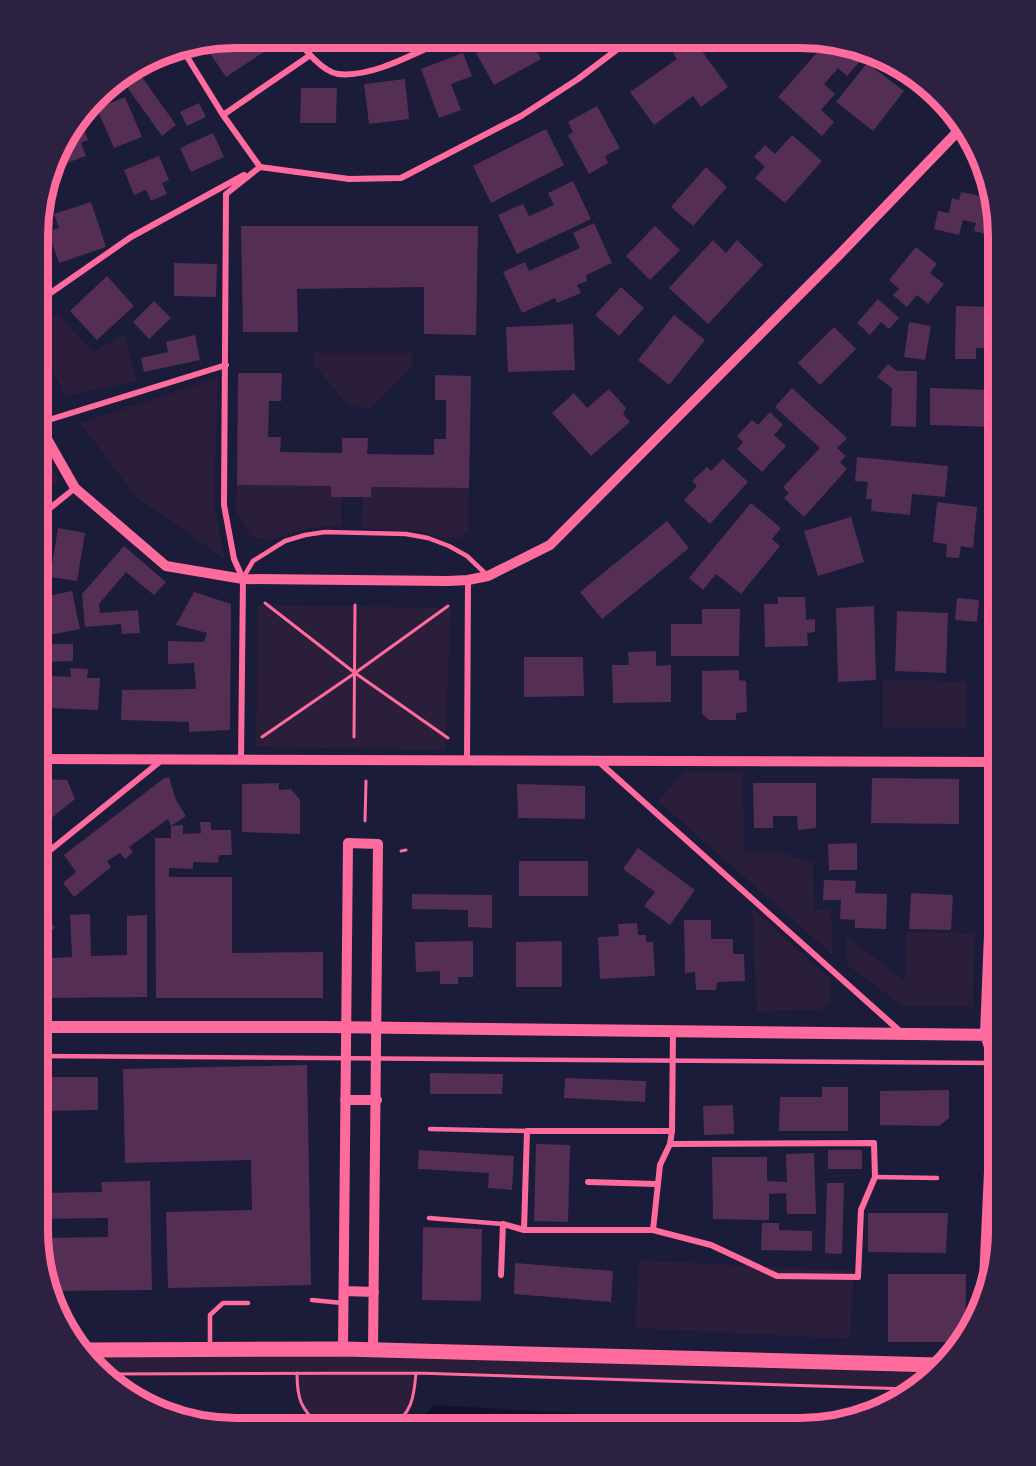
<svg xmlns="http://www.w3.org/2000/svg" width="1036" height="1466" font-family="'Work Sans',sans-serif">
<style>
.green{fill:#2a1e3b}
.water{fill:#12122b}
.building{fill:#542f53}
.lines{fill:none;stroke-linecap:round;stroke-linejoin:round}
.path{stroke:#ff6b9d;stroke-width:3}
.service{stroke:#ff6b9d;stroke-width:4.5}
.minor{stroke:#ff6b9d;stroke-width:6}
.tertiary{stroke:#ff6b9d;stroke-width:10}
.secondary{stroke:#ff6b9d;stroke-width:12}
.primary{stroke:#ff6b9d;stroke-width:15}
.rim{fill:none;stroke:#ff6b9d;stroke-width:8}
</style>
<rect width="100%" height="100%" fill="#1b1b3a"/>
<path class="green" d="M58 314 93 352 124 334 137 381 65 396 39 343V325Z
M313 353H413L412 366 371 408 349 407 314 365Z
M218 378 214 505 225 559 136 497 80 423Z
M39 439 59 481 39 498Z
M237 485 331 486V497H341V526L309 528 270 540 251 537 236 511Z
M371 487 469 488 468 531 460 538 440 537 424 532 362 528 363 497H371Z
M258 605 451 608 445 750 256 747Z
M883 680 967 681 966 729 883 728Z
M684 772H743L744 851H777L813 863 814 910 831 909 833 955 658 801Z
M752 908 830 979 832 996 824 1009 757 1012Z
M906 932 974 933 973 1007 903 1006 847 965 846 936 905 981Z
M639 1260 854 1271 850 1339 635 1328Z
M308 1355 390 1358 928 1373 909 1389 416 1374 414 1398 402 1420 390 1427H320C300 1407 297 1402 297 1373L104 1374 91 1357Z"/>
<path class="water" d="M434 1405 620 1416 631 1428 414 1427Z
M727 1418 826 1422 800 1428H725Z"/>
<path class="building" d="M236 38H272L276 44 226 77 205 46 212 42Z
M503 38H529L541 59 494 85 476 53Z
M693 39 728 87 701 107 693 96 654 125 630 92 677 59 673 53Z
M717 39H738L729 50Z
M828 40 848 48 861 60 847 76 838 68 824 84 835 94 821 110 834 122 822 136 778 97Z
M463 53 472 76 451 84 461 110 439 118 421 69Z
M867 63 904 91 873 131 836 102Z
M139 73 176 125 162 136 124 83Z
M405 79 409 119 369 124 364 84Z
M301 88H337L336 123H300Z
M125 97 142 137 114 148 97 109Z
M199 103 206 117 187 126 180 112Z
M597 106 620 148 605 156 608 163 589 174 568 135 573 132 568 122Z
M79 118 88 140 81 143 86 156 53 168 64 137Z
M546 129 564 165 491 203 473 166Z
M213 133 224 157 191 172 180 148Z
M792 135 822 161 785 203 755 178 765 167 754 157 765 145 775 154Z
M159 156 169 180 162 183 167 194 151 201 146 190 134 195 124 170Z
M982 165 984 176 987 187 976 184Z
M706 167 727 187 693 226 671 207Z
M573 181 591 219 517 254 498 215 523 204 529 216 554 205 548 193Z
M961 192 990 198 998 237 974 231 976 223 963 220 959 235 934 229 938 211 949 213 952 198 959 200Z
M91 202 106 247 59 263 48 232 59 228 54 214Z
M594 223 612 263 586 275 587 281 577 285 581 293 557 303 555 298 522 313 503 272 525 262 529 271 580 248 573 233Z
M241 226H478L476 335 424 334V287L297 289 298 332H243Z
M655 226 680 250 650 280 626 256Z
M713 240 726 253 737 240 763 265 708 324 669 288Z
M916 247 937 264 930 273 944 284 928 304 917 295 907 307 893 295 899 289 889 280Z
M174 263 217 264 216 297 174 296Z
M107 276 134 306 97 340 70 311Z
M621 287 644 308 619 336 595 315Z
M878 299 899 318 889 329 881 322 870 335 857 323Z
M154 301 171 318 149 339 133 322Z
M956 306 998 307V348H976V359H955Z
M674 315 705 340 669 385 638 360Z
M909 322 931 326 925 360 904 357Z
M573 324 575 370 508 372 506 327Z
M834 327 856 349 820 385 798 363Z
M195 335 200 360 144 372 141 358 168 352 166 342Z
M888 364 897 371H917L916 427 891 426 892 388 877 377Z
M238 373H282L281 401H269L268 437H281L280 452 342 453V438H368L367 454 434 455V439H446V400H435V375L471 376 469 488 371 487V497H331V486L237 485Z
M792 388 847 438 837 448 846 456 840 462 847 469 804 517 784 498 789 493 783 487 820 448 775 407Z
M930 388 994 390 993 427 930 425Z
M609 389 626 408 623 414 630 422 591 456 552 413 574 393 587 408Z
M770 412 783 425 774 435 786 446 762 472 737 449 743 442 737 436 752 420 758 425Z
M857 457 948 466 945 497 912 494 910 515 871 511 872 499H866L868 482 855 481Z
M723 459 748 482 710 524 684 500 697 486 692 481 707 467 711 471Z
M937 502 977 507 973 548 961 546 959 558 946 557 947 544 933 542Z
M751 503 781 528 772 539 780 546 741 594 716 574 703 590 689 578Z
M851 517 864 562 818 576 804 531Z
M667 521 689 548 602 619 580 592Z
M58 528 85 533 77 581 50 577Z
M124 546 166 582 154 595 126 572 99 604 100 613 138 610 140 633 122 634 121 624 85 627 82 594Z
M72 591 80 629 44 636 39 608 50 605 48 596Z
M194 592 231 604 230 730 189 732V722L121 720 122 690 196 689 194 663 168 664V641L204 642 207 633 176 625Z
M778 597H805L806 620 815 619V632L807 633 808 646 765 647 764 604H778Z
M957 598 979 600 977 622 955 620Z
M874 606 876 680 838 682 836 608Z
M702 609H740L739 656H671V624H702Z
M897 611 948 613 946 673 895 671Z
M43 644H73V661L43 662Z
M656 651V666L671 665V702L613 703 612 665H629L628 652Z
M524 657H583L584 696 524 697Z
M70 668 88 669 87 678H100L98 710 49 708V676L71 677Z
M739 670V680L746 681 747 712 736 713V720H709L702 714V671Z
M169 777 176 800 186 816 171 826 168 819 129 847 133 852 125 859 120 853 107 861 111 867 74 897 63 883 76 872 64 855 163 779Z
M872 778 959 779V824L871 823Z
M43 779 67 780 75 799 38 829V799L44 795Z
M279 783V790L291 789 300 800V834L242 832V784Z
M753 783H816V828L798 830 797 816H773V828H754Z
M517 784 585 786V819L518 818Z
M200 822H211V830H231L232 855H219L218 863 193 862V869L169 868V877H232V953L323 952V998H156L155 838H171V826L183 825V834L201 833Z
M857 843V870H829L828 844Z
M638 848 695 890 670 925 644 906 655 892 623 869Z
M519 861H588V896H519Z
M824 880 856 881 855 893 887 894 886 929 855 928V920L840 919 841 900H823Z
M911 893 953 895 951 930 909 929Z
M412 894 492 895V928L468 927V910L412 909Z
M90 914 91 956 127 955V916L147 915V997L38 998V951L52 950V958L72 957 70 915Z
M45 915 55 928 38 939V920Z
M684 920H711V939H733V954H744L745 981 717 982 716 990H696L695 972 685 973Z
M637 923 638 935H646V942H653L655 976 600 979 598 937 619 936 618 924Z
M473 941V977H458V984H440V971L416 972 415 942Z
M562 941V987H516V942Z
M307 1065 311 1285 168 1288 166 1212 252 1210 251 1160 125 1163 123 1069Z
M430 1073 503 1074 502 1094H430Z
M38 1077H98V1110L38 1111Z
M565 1078 646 1081 645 1102 564 1098Z
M822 1087H848V1131H779L780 1097H822Z
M949 1090V1118L939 1126 880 1125V1091Z
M733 1105 734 1134 704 1135 703 1106Z
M536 1144 570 1145 568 1222 534 1221Z
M419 1150 514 1156 512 1190 488 1188 489 1173 418 1169Z
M828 1150H862V1169H828Z
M814 1153 816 1214H787L786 1193 769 1194V1220L713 1219 712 1157H767V1181L787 1182 786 1154Z
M150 1181 152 1290 52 1291 39 1238 108 1237V1218L38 1219V1193L102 1192 101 1182Z
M827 1183H844L842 1254 825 1253Z
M868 1213H948L946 1253 868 1252Z
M762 1223H779V1230L812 1231V1251L761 1250Z
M423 1227 482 1229 481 1301 422 1300Z
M515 1263 613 1271 611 1302 514 1294Z
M888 1274H966L965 1341 963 1342H888Z"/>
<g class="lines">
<path class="path" d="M265 603 355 673 448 738
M262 737 355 673 448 606
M354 737 355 605
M365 821 366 781
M401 851 406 850
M297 1373C297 1400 301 1408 320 1427
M104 1374 416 1373 909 1389
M390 1427C412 1414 414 1397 416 1373"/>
<path class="service" d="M243 578 253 561 285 541 305 535 325 532 406 534 428 538 449 546 467 556 488 576
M38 1056 992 1063
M430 1129 527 1131
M875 1177 937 1178
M429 1218 503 1224
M312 1300 342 1303
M207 1345 210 1344V1315L223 1303H248"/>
<path class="minor" d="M296 38C304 49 323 72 338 74 373 78 417 52 449 38
M181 47 223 115 260 167 349 179 401 178 521 116 578 79 631 39
M223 115 309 56
M39 301 131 237 244 175
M39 423 226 365
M39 517 75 488
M241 759 243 579 234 559 224 505 226 194 260 167
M467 761 468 580
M599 762 902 1033
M38 860 162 760
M588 1182 656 1184
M524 1230 527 1131H672
M653 1230 711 1245 777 1276 858 1277 861 1210 875 1177 874 1143 670 1144
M501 1275 503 1224 524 1230H653L660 1165 670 1144 672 1131 673 1031"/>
<path class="tertiary" d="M39 425 75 488 166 566 243 579 448 581 468 580 488 576 550 545 839 255 961 128
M38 759 998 762
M345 1100H377
M344 1291 374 1292
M343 1349 348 843 378 844 373 1350"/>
<path class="secondary" d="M38 1027H327L998 1035
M985 1281 995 1063 986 1034 998 735"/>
<path class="primary" d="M85 1350 343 1349 937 1365"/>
</g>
<path d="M0 0H1036V1466H0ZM236 48H800A188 188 0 0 1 988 236V1230A188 188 0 0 1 800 1418H236A188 188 0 0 1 48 1230V236A188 188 0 0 1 236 48Z" fill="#2d2142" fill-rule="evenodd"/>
<path class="rim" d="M236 48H800A188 188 0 0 1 988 236V1230A188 188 0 0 1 800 1418H236A188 188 0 0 1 48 1230V236A188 188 0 0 1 236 48Z"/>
</svg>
